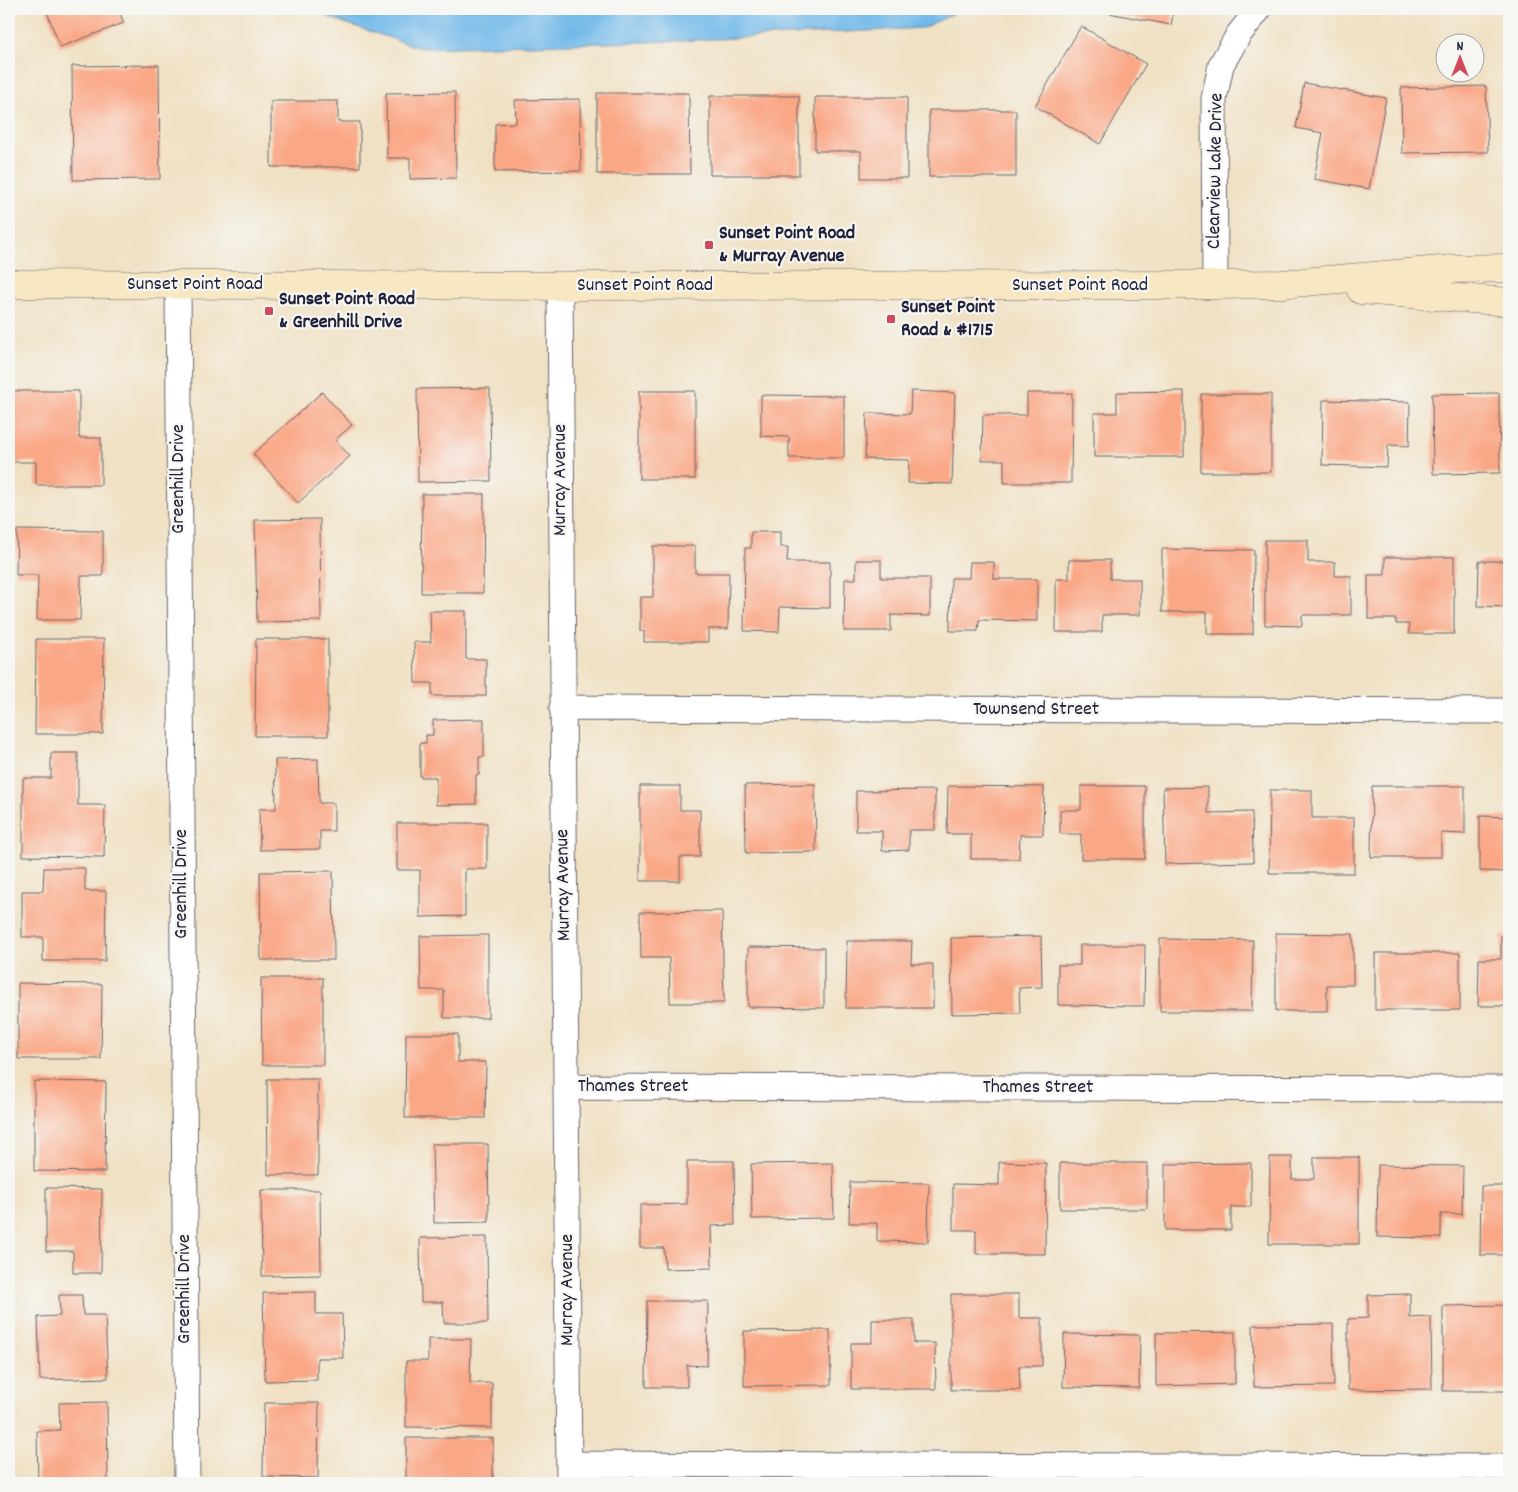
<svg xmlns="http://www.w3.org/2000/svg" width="1518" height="1492" font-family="Dekko,sans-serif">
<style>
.water{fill:#72baea;stroke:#4a6e92}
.building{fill:#faa786}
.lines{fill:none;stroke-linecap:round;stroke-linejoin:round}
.minor-casing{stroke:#6a656b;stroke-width:27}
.secondary-casing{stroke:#6a656b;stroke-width:29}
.minor{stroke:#fff;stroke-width:25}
.secondary{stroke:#f7e8c3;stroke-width:28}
.poi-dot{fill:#d1495b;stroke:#f6f6f2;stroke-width:2}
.labels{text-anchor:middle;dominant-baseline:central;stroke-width:4.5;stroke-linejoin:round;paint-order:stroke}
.street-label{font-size:20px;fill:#22223b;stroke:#f6f6f2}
.poi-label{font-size:20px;font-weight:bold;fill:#22223b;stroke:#f6f6f2;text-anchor:start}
</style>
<rect width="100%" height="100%" fill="#f6f6f2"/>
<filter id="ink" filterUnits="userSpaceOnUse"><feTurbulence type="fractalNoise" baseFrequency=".02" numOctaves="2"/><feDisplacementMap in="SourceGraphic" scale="10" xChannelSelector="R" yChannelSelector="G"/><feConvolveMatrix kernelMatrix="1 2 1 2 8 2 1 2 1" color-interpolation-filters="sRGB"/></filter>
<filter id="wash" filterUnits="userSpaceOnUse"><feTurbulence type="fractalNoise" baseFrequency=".0096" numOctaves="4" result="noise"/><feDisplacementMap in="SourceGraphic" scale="20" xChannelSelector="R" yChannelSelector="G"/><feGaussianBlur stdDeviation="1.12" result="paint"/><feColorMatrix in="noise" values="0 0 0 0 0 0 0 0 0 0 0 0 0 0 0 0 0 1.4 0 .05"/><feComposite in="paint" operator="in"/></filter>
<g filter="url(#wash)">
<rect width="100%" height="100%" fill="#f0e1c4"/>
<path class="water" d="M320 9H963L923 28 678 41 420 48 330 18Z"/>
<g id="blocks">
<path class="building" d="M46 9H118L124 23 60 47Z
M1093 9H1174L1171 25 1093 10Z
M1081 26 1146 64 1100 144 1035 106Z
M159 65 160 179 73 180 72 66Z
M1304 83 1386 98 1369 189 1314 179 1323 133 1296 128Z
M1486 86 1488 152 1402 153 1401 88Z
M455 92 456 178 410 179V158H387L386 93Z
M597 93H689L690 174H597Z
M710 96H799V175H710Z
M815 97H907V178H861V151H815Z
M580 99 581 171 495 172V124L516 123 515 100Z
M271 101H338V122H360V167H271Z
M929 110H1016V177H929Z
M490 388 491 481 418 482 417 389Z
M9 391H79V438H101V485H36V462H9Z
M639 391H695V479H639Z
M911 391 955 393 952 484 908 483 909 460 865 459 867 413 910 414Z
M1184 391V457H1094V413H1117V392Z
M322 392 352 425 335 440 350 456 298 503 253 454Z
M1027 393H1072L1071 483H1004V460H982L983 415H1027Z
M1499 393 1500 473 1433 474 1432 394Z
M1201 394H1271V472H1201Z
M761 395 844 396V458H789V437L761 436Z
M1323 400 1410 402 1409 446 1388 445 1387 467 1322 465Z
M422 494H484L483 593H421Z
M320 519 321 621 257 622 255 520Z
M17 530 103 531V576H81L80 620H37L38 575H16Z
M751 532H780V547H788L787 562H830V608L780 607 779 632 744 631 745 548H751Z
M1265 540H1308V562H1335V576H1351V615H1302V626L1265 625Z
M653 546H695V573H729L728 629H708V642H644V631H640V597H653Z
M1162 549 1254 550 1253 634H1207V612H1162Z
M1385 557H1454V634H1409V624H1396V619H1368V575H1385Z
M856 560H881V578H930V616L891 615V631H844L845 579H856Z
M1069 560H1110V579H1140V615H1102V632H1056V579H1069Z
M1479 561H1509V633H1504L1505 607 1478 606Z
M970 562H994V579H1037V621L979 620 978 631H950L951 578H969Z
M430 611H466V659H486V696H432V683H415L414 642H431Z
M36 639H104L103 734H35Z
M256 639H328V736H255Z
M484 719V757H479V775H476V804L436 805V777H420V743H426V735H433V720Z
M51 753H78V805H105L104 857 23 856V778H51Z
M318 759 319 803H334V831H320V849L260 850 259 809H276L275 760Z
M815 784 816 852 746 853 745 785Z
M640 786H680V810H700V857H680V881H640Z
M948 786 1044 787 1043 835H1020L1019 859H971V834H947Z
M1081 786H1145V859H1081V834H1060V810H1081Z
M1372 786H1465V834L1441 833V857H1371Z
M1208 787V813L1252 812 1253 862 1165 864 1163 788Z
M935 790V830H909V850L882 851V831H856V791Z
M1270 790H1312V818H1354V873H1269Z
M1480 816 1509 817V872L1480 871Z
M397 823H487V869H465V916L420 917V870H397Z
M44 868H85V891H106L105 961H43V937H22V891H43Z
M333 871 334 960H261L260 872Z
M722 911 724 1003H670L669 958H641L640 912Z
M1276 933 1353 934V985H1327V1011H1276Z
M488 935V1018H444V990H421L420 936Z
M1041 936 1042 987 1019 988 1020 1013 952 1014 951 938Z
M1501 936H1509V1006H1478L1479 959H1501Z
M1160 939 1253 940 1252 1011H1160Z
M847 941H912L911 964H933V1008H846Z
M1080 945H1145L1144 1006 1058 1005V965H1080Z
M748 947 824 948V1008L748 1007Z
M1375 953H1460V1010H1375Z
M261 978H323V1065H262Z
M18 983 102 984 101 1059H18Z
M406 1034H458V1062H486L485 1118H405Z
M267 1079H318V1175H268Z
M34 1081 106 1082 105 1172 34 1171Z
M432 1144H488L489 1222 434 1223Z
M1270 1157H1292V1179H1314V1157H1359V1244H1269Z
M687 1161H734L735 1225 711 1226 712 1268 665 1269 664 1248H640V1205L687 1204Z
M999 1162 1046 1163 1045 1254H976V1230H953V1184L999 1185Z
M833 1163 834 1218 752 1219 751 1164Z
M1060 1163H1147V1209H1060Z
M1251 1163V1207H1231V1230H1165V1164Z
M1378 1165 1463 1166 1462 1214H1441V1238L1377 1237Z
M850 1182 929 1183 928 1242 877 1241V1223H849Z
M1481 1186H1509V1255H1480Z
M46 1188 102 1189 101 1273H73V1251H46Z
M261 1190H320L321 1275 262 1276Z
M487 1237 488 1323H444L443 1302H421L420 1238Z
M316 1292V1314H342L343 1358H317V1380L265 1381 263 1293Z
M951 1294H1019V1318H1042V1366H1019L1020 1390H951Z
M1410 1294V1318L1431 1317 1432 1389 1348 1390V1319L1368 1318V1295Z
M59 1295H82L83 1315H105L108 1378 40 1380 38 1317 60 1316Z
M647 1301H708L707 1366 687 1365V1387H646Z
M1509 1305V1391H1443V1306Z
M872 1320H914V1343H935L936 1389H851V1343H872Z
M1333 1324 1334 1386 1254 1387 1253 1325Z
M830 1330 831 1385 744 1386V1331Z
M1235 1332V1384L1156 1386V1333Z
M1064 1334 1140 1335 1139 1388 1063 1387Z
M428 1339H471L470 1383H492V1428L406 1427V1361H428Z
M107 1402 108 1483H38L37 1431 60 1430 59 1403Z
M264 1403H319L318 1478 263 1477Z
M406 1438H493V1483H406Z"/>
</g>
</g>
<g filter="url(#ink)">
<use href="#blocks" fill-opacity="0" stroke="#6a656b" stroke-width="1"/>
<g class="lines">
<defs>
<path id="minor" d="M178 284 187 1483
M1215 285 1214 99 1221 65 1239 34 1259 9
M560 286 569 1483
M562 708 1509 711
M566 1087 1509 1089
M569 1464 1509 1467"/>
<path id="secondary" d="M9 284 560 286 1215 285 1282 284 1452 269 1509 268
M1361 290 1509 302"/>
</defs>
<use href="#minor" class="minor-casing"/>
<use href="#secondary" class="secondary-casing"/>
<use href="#minor" class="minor"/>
<use href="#secondary" class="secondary"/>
</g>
</g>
<g class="poi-dot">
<rect x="704" y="240" width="10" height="10" rx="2.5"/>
<rect x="264" y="306" width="10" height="10" rx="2.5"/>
<rect x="886" y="314" width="10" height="10" rx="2.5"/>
</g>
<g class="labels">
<g class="street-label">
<text transform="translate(1216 171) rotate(-89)">Clearview Lake Drive</text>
<text x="195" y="285">Sunset Point Road</text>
<text x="645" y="286">Sunset Point Road</text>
<text x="1080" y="286">Sunset Point Road</text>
<text transform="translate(179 479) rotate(-90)">Greenhill Drive</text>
<text transform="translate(561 480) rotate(-90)">Murray Avenue</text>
<text x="1036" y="710">Townsend Street</text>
<text transform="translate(182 884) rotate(-90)">Greenhill Drive</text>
<text transform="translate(564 885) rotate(-91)">Murray Avenue</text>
<text x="633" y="1087">Thames Street</text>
<text x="1038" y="1088">Thames Street</text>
<text transform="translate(185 1289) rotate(-90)">Greenhill Drive</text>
<text transform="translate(568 1290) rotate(-90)">Murray Avenue</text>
</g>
<g class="poi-label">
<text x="719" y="234">Sunset Point Road<tspan x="719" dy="23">&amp; Murray Avenue</tspan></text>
<text x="279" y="300">Sunset Point Road<tspan x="279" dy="23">&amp; Greenhill Drive</tspan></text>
<text x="901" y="308">Sunset Point<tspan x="901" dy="23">Road &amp; #1715</tspan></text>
</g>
</g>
<rect width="1518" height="1492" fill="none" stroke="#f6f6f2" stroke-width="30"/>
<g transform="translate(1460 58)"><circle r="24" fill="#f6f6f2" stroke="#a1a1a9"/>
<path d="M0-4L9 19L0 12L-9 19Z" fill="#d1495b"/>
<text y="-8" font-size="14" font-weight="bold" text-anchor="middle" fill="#22223b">N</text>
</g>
</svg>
